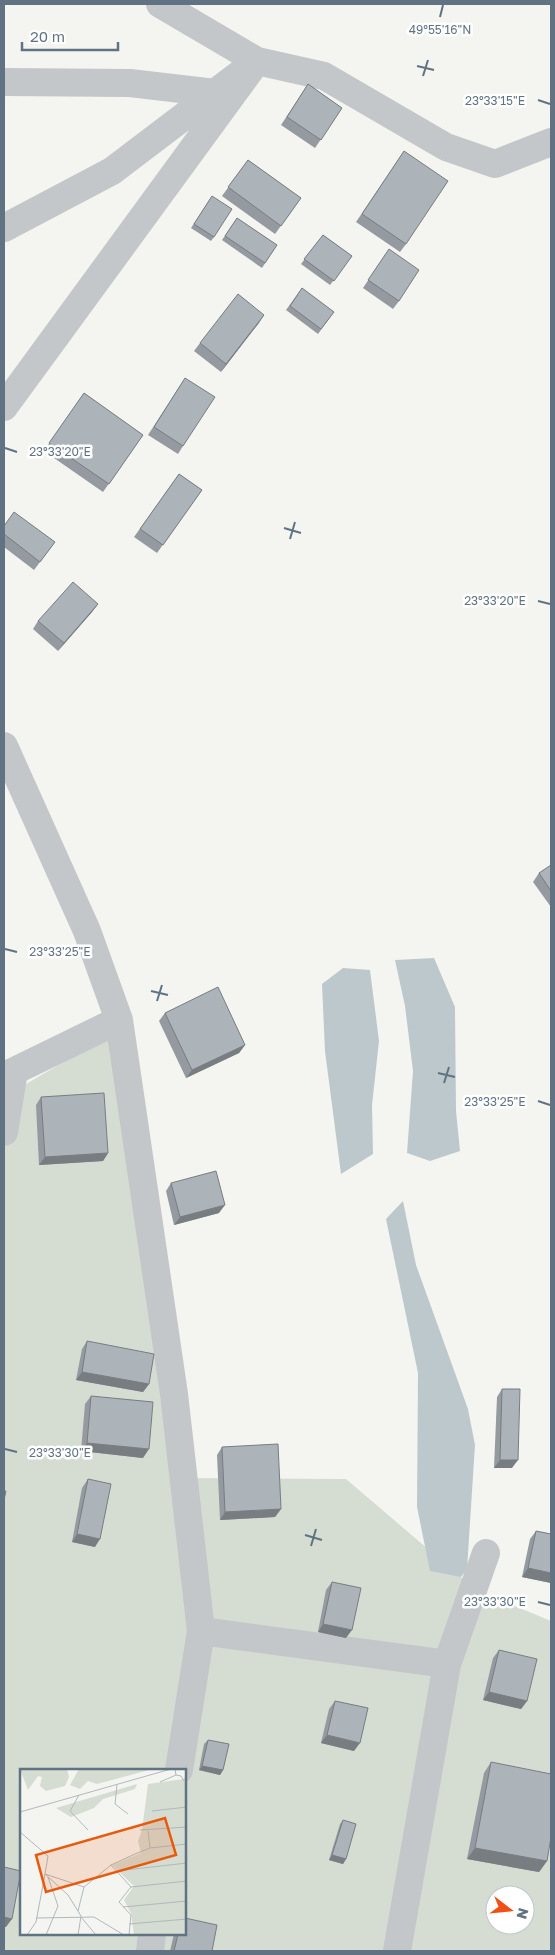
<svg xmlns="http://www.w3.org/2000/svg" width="555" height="1955" font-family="'Golos Text',sans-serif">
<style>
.green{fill:#d5dcd1;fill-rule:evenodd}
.water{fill:#bdc8cd}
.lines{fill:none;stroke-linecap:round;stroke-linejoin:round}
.minor{stroke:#c3c7ca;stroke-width:28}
.wall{fill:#949a9f}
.shaded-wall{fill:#787d82}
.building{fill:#acb3b9;stroke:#787d82}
.ticks{fill:none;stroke:#617383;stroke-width:2}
.inset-road{fill:none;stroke:#b0b9be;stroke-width:1}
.view{fill:#e8590c;fill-opacity:0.15;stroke:#e8590c;stroke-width:2.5}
.inset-edge{fill:none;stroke:#617383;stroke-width:2.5}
.ticks-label{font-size:12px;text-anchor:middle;fill:#617383;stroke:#fff;stroke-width:5;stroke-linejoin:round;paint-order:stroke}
</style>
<rect width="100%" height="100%" fill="#f4f5f0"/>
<path class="green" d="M113 1033 173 1478 346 1479 476 1590 551 1621V1951H4V1097ZM21 1770H185V1934H21ZM495 1895H525V1925H495Z"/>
<path class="water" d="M434 958 455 1007 456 1111 460 1151 430 1161 407 1153 413 1071 405 1006 395 960Z
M343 968 370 970 379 1041 372 1105 373 1154 341 1174 325 1051 322 984Z
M403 1201 416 1265 468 1409 475 1445 467 1569 461 1577 430 1571 417 1507 418 1373 386 1219Z"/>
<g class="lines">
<path class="minor" d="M4 82 130 83 215 93
M4 228 112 171 257 61 324 76 446 147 495 164 551 142
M4 407 257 61 160 4
M4 746 87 931 119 1020 174 1394 201 1631 179 1770
M4 1076 119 1020
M4 1132 14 1071
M201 1631 447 1664
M150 1951 152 1934
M397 1951 447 1664 486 1553"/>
</g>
<path class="wall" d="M308 84 342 108 315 148 281 125Z
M404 151 406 244 400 252 356 222Z
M248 160 301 198 275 234 222 196Z
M212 196 214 237 211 241 191 228Z
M237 218 277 245 262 268 222 240Z
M323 235 352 256 330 285 301 264Z
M389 249 399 301 393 309 363 288Z
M302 288 334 312 318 334 286 310Z
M264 315 221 372 194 351 200 343Z
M185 378 183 446 178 454 148 435Z
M84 393 143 435 103 492 44 451Z
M179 474 202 490 157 553 134 537Z
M4 526 55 542 34 570 4 547Z
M98 604 92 612 58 651 33 629 38 621Z
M551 865V907L533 882 539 873Z
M165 1013 245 1045 239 1053 186 1078 159 1021Z
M41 1097 108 1153 103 1161 39 1165 36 1105Z
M171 1183 219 1213 174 1225 166 1191Z
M87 1341 149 1384 143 1392 76 1380 82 1349Z
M502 1389 512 1468H494L497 1397Z
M91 1396 143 1458 81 1451 85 1404Z
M222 1447 281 1509 275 1517 220 1520 217 1455Z
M88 1479 95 1547 72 1542 82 1488Z
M536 1531 551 1534V1583L522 1577 530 1539Z
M332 1582 346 1638 318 1632 326 1590Z
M499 1650 527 1701 521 1709 483 1700 493 1658Z
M335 1701 354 1751 321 1743 329 1709Z
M208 1740 223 1770 220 1775 199 1770 204 1744Z
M491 1762 547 1861 539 1872 467 1859 484 1773Z
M343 1820 346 1859 343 1864 329 1860 340 1824Z
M174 1934H185L212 1951H170Z"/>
<path class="shaded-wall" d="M264 315 259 323 221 372 226 364Z
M98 604 92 612 58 651 64 643Z
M245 1045 239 1053 186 1078 192 1070Z
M108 1153 103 1161 39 1165 45 1157Z
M225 1205 219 1213 174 1225 180 1217Z
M82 1372 149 1384 143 1392 76 1380Z
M87 1443 149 1449 143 1458 81 1451Z
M500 1460H518L512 1468H494Z
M281 1509 275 1517 220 1520 225 1512Z
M77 1534 100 1539 95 1547 72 1542Z
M528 1568 551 1573V1583L522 1577Z
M323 1624 352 1630 346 1638 318 1632Z
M489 1692 527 1701 521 1709 483 1700Z
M327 1735 360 1743 354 1751 321 1743Z
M202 1766 223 1770 220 1775 199 1770Z
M475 1848 547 1861 539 1872 467 1859Z
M332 1855 346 1859 343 1864 329 1860Z
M4 1917 12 1919 6 1927H4Z"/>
<path class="building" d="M308 84 342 108 321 140 287 117Z
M404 151 448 181 406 244 362 214Z
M248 160 301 198 281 226 228 187Z
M212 196 232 209 214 237 194 224Z
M237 218 277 245 265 263 225 236Z
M323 235 352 256 334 281 304 259Z
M389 249 419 270 399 301 368 280Z
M302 288 334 312 321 329 290 306Z
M238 294 264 315 226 364 200 343Z
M185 378 215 397 183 446 154 427Z
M84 393 143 435 109 484 49 443Z
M179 474 202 490 163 545 140 529Z
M14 512 55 542 40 562 4 534V526Z
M73 582 98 604 64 643 38 621Z
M551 865V891L539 873Z
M218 987 245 1045 192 1070 165 1013Z
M104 1093 108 1153 45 1157 41 1097Z
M216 1171 225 1205 180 1217 171 1183Z
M87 1341 154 1354 149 1384 82 1372Z
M502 1389H520L518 1460H500Z
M91 1396 153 1402 149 1449 87 1443Z
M278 1444 281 1509 225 1512 222 1447Z
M88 1479 111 1484 100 1539 77 1534Z
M4 1491H6L4 1500Z
M536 1531 551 1534V1573L528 1568Z
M332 1582 361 1588 352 1630 323 1624Z
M499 1650 537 1659 527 1701 489 1692Z
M335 1701 368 1708 360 1743 327 1735Z
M208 1740 229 1744 223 1770 202 1766Z
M491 1762 551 1774V1837L547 1861 475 1848Z
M343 1820 356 1824 346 1859 332 1855Z
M4 1867 21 1871 12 1919 4 1917Z
M185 1918 217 1925 212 1951H174L178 1934H185Z"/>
<path class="ticks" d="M440 17 443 5M417 66 434 70M423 76 428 60M538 100 550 104M5 448 17 452M284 528 301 533M290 539 295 522M538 601 550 604M5 949 17 952M151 991 168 995M157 1001 162 985M438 1073 455 1077M444 1083 449 1067M538 1101 550 1105M5 1449 17 1452M305 1535 322 1540M311 1546 316 1529M538 1602 550 1605"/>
<g transform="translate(20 1769)">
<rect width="166" height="166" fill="#f4f5f0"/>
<path d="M0 0H47L49 8 45 17 26 22 20 17 22 8 18 7 8 21ZM59 0H133L77 15 68 12 60 20 50 16ZM166 5V166H114L111 144 104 131 114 117 92 96 121 84 118 72 122 61 128 15 164 10ZM117 15 115 20 83 30 74 39 51 48 36 39Z" fill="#d5dcd1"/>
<path class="inset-road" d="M155 0 156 6 161 7 164 12M140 13 156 6M97 16 95 35 108 45M59 26 50 42 68 61M132 42 167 38M0 43 151 0M120 61 167 58M128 62 130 79M0 63 28 87 25 105 48 126 61 147 58 166M91 96 111 118M97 102 167 94M103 138 167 132M58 142 64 118M61 148 76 166M16 149 74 148 104 166M109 155 167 150M7 166 16 153 25 105 64 118 91 96 115 85 130 79 167 75M26 166 38 137 28 108M109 166 111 146 99 133 111 118 167 112"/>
<path class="view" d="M145 49 156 86 26 123 16 86Z"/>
<rect width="166" height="166" class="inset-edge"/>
</g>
<g class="ticks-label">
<text x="440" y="34">49°55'16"N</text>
<text x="495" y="105">23°33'15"E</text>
<text x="60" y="456">23°33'20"E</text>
<text x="495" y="605">23°33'20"E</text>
<text x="60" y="956">23°33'25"E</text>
<text x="495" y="1106">23°33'25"E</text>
<text x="60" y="1457">23°33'30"E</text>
<text x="495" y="1606">23°33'30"E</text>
</g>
<rect width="555" height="1955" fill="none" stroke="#617383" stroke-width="10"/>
<g transform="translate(510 1910) rotate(106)"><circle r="24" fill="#ffffff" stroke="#c0c7cd"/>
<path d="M0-4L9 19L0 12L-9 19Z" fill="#ee5016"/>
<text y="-8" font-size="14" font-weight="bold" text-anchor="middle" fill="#617383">N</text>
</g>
<path d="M22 42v8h96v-8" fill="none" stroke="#617383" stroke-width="2.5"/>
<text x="30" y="42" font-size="15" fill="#617383" stroke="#ffffff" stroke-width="4" paint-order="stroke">20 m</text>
</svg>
